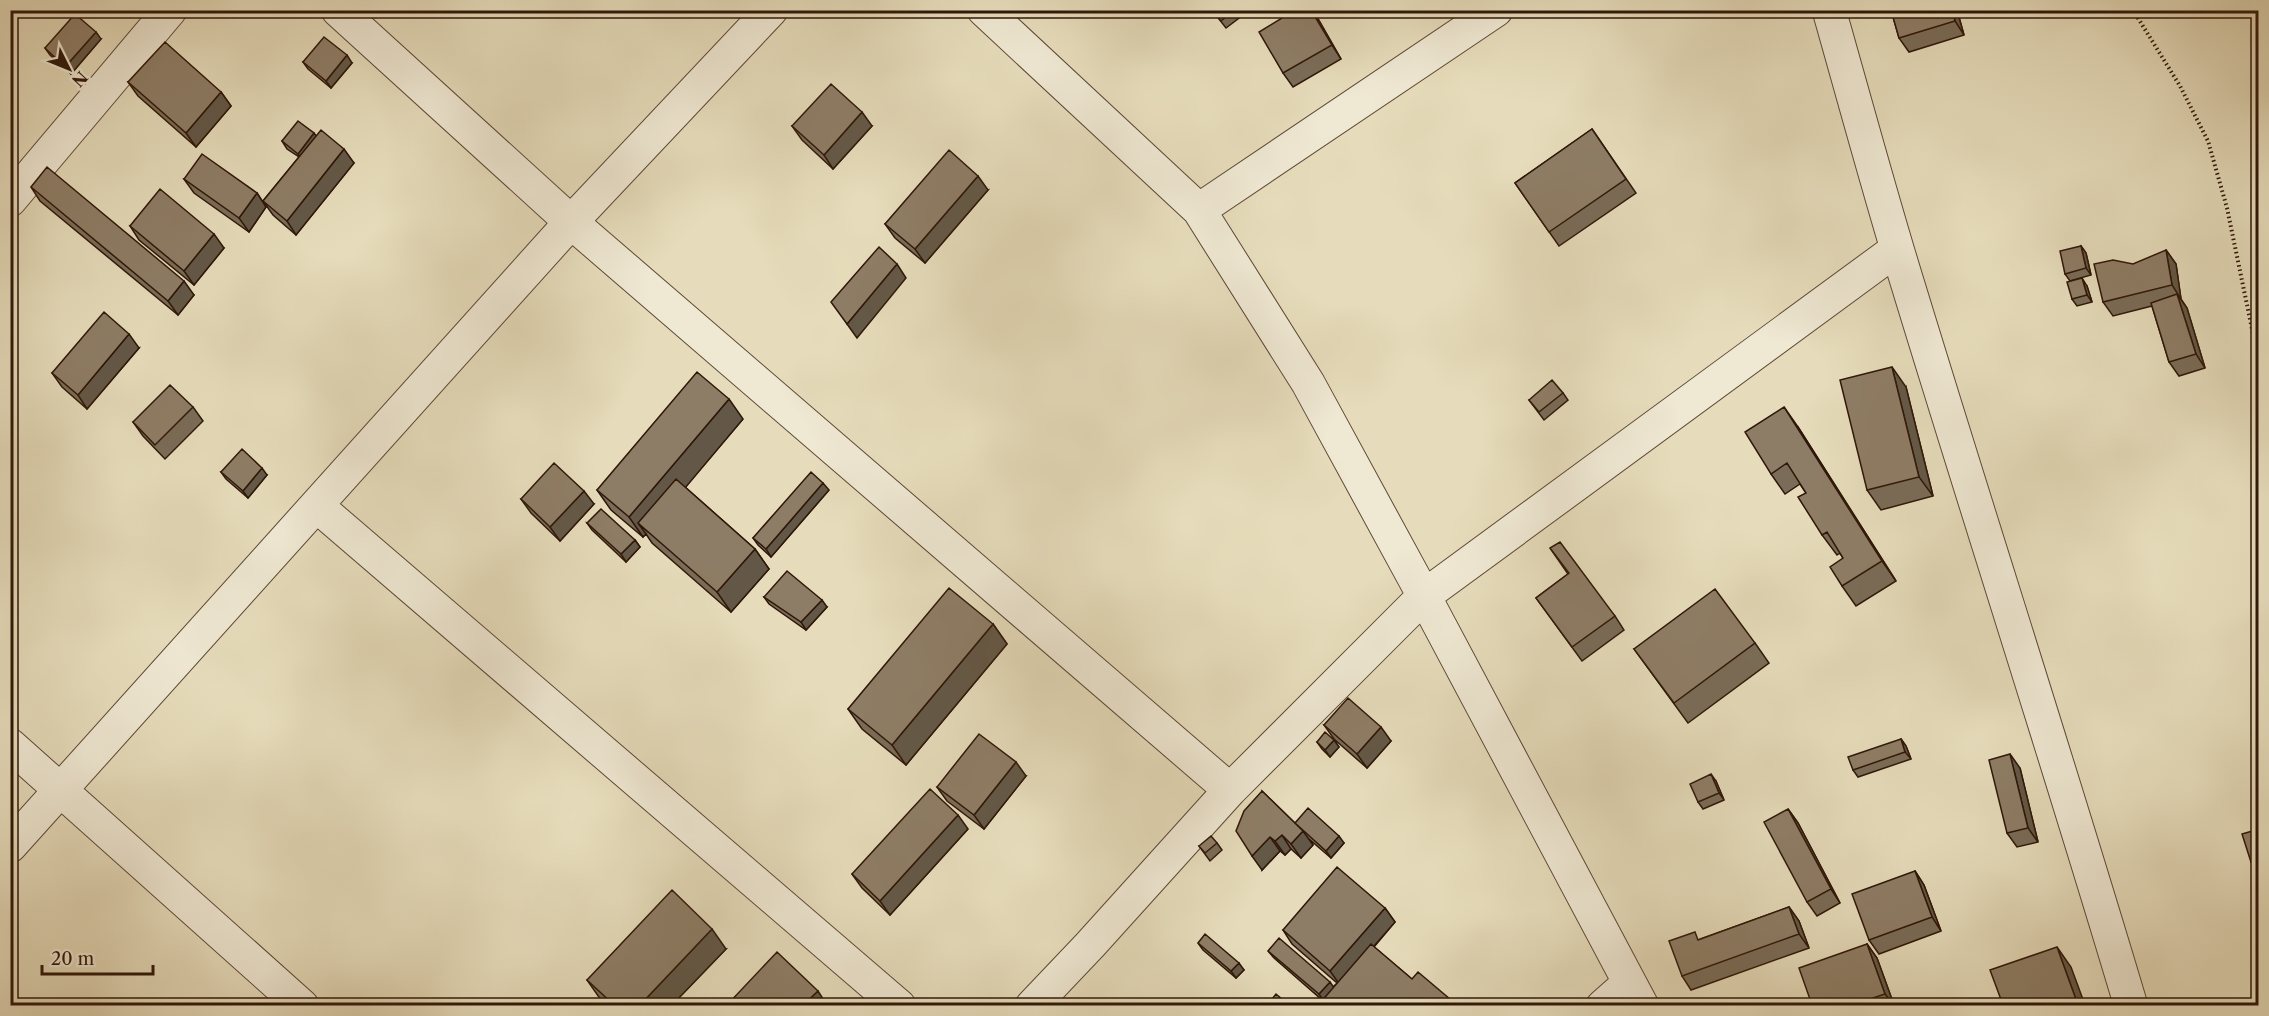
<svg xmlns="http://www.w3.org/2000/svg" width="2269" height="1016" font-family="'Libre Caslon Text',serif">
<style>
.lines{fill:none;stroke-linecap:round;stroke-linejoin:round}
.minor-casing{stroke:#5d4836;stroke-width:35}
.path{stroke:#2f1709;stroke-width:4;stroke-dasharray:1.5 3;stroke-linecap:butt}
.minor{stroke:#efe8d3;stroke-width:33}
.wall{fill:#7a6c58;stroke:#2f1709;stroke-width:1.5}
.shaded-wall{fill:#635847;stroke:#2f1709;stroke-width:1.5}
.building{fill:#8e7d66;stroke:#2f1709;stroke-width:1.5}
</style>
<rect width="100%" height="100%" fill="#e6dcbb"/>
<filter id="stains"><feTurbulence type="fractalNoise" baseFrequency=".00333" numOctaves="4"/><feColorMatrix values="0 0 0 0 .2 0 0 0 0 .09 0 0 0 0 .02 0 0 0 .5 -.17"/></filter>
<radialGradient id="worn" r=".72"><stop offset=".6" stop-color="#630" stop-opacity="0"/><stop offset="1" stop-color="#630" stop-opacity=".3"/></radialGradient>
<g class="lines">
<defs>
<path id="minor" d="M338 10 571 222 1230 790
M984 10 1199 210 1308 383 1424 596 1642 1006
M1829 10C1852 91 1874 172 1898 252 1974 503 2056 754 2131 1006
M10 200 170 10
M1199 210 1496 10
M317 506 899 1006
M10 745 302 1006
M10 846 571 222 771 10
M1032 1006 1090 945 1230 790 1424 596 1897 249
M1603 1006 1629 983"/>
</defs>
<use href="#minor" class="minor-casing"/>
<path class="path" d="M2133 10 2180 86 2208 141 2227 208 2258 358"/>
<use href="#minor" class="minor"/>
</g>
<path class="wall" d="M1212 10H1239L1243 15 1226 28Z
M1891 10H1957L1964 35 1909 52 1899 38Z
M1317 17 1341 59 1293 87 1283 73Z
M101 39 71 74 50 55 45 48Z
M303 62 352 63 331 88 308 69Z
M128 82 221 92 231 106 196 147 138 96Z
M792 126H872L833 169 802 140Z
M1592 129 1636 193 1559 246 1515 183Z
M316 136 354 163 296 235 273 215 263 201 299 157 287 149 282 141Z
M184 179 257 193 266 207 249 232 194 193Z
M31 187 194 295 178 315 40 201Z
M988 190 925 263 895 238 885 224Z
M130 226 224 248 194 285 139 240Z
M2081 246 2086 253 2091 275 2070 281 2065 274Z
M2166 250 2176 264 2181 299 2187 308 2205 368 2179 376 2169 362 2152 306 2113 316 2103 302Z
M2087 286 2092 302 2077 306 2072 299Z
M139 348 87 409 62 387 52 373Z
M1906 387 1933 496 1881 510 1867 490Z
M1563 393 1568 400 1544 420 1529 400Z
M193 407 203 421 165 459 143 436 133 422Z
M743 419 685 487 755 549 769 569 731 612 652 543 646 534 643 537 611 510 597 490Z
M1798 427 1896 581 1856 606 1842 586 1843 558 1840 553 1837 555 1822 535 1806 493 1800 484 1785 494 1771 474Z
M221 472 267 475 248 498 226 479Z
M829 490 771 557 758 545 753 538Z
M521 499 594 504 560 541 531 513Z
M587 523 635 540 640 547 626 562 592 530Z
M1550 548 1615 616 1624 630 1582 661 1536 598 1568 574Z
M764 597 827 607 806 630 769 604Z
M993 624 1007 644 906 765 862 729 848 709Z
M1755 643 1769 663 1688 723 1634 649Z
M1324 725 1391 741 1367 768 1334 739Z
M1901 739 1906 746 1911 759 1858 777 1853 770Z
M1334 740 1339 747 1330 757 1322 749 1317 742Z
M2020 768 2038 842 2017 847 2007 833Z
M1026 776 984 829 947 801 937 787Z
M1716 781 1724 800 1703 809 1698 802Z
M1262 791 1295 823 1344 843 1331 858 1309 839 1313 845 1301 858 1291 849 1285 855 1280 851 1262 870Z
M1788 809 1798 823 1840 903 1817 916 1807 902Z
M968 829 890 915 862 888 852 874Z
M2259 829V873L2251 862Z
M1217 843 1222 850 1210 861 1199 846Z
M1915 871 1924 885 1941 931 1879 954 1869 940Z
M1789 907 1799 921 1809 948 1691 990 1682 976 1700 939Z
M1385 908 1395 922 1374 947 1412 979 1457 1005H1321L1320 1003 1322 1000 1274 958 1268 951 1333 987 1337 983 1292 944 1283 930Z
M1198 943 1244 970 1236 978 1203 950Z
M1867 944 1877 958 1894 1005H1812Z
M726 949 672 1005H606L601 1000 587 980Z"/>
<path class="shaded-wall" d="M1311 10 1317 17 1341 59 1332 45Z
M1952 10H1957L1964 35 1955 21Z
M96 32 101 39 71 74 65 67Z
M347 55 352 63 331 88 326 81Z
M221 92 231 106 196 147 186 133Z
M862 112 872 126 833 169 824 155Z
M314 133 319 140 303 161 298 154Z
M344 149 354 163 296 235 287 221Z
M978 176 988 190 925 263 915 249Z
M257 193 266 207 249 232 239 218Z
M214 234 224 248 194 285 184 271Z
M2081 246 2086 253 2091 275 2086 268Z
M2166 250 2176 264 2181 299 2172 285Z
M897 264 906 278 857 338 847 324Z
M2082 278 2087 286 2092 302 2087 295Z
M184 281 194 295 178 315 168 301Z
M2177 294 2187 308 2205 368 2196 354Z
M129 334 139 348 87 409 78 395Z
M1892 367 1906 387 1933 496 1919 477Z
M729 399 743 419 648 532 638 523 646 534 643 537 629 517Z
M1784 407 1798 427 1896 581 1882 561Z
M262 468 267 475 248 498 243 491Z
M823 483 829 490 771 557 766 549Z
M584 491 594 504 560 541 550 527Z
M635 540 640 547 626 562 621 554Z
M755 549 769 569 731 612 717 592Z
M822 600 827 607 806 630 801 622Z
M993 624 1007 644 906 765 892 745Z
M1381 727 1391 741 1367 768 1357 754Z
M1901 739 1906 746 1911 759 1905 752Z
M1334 740 1339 747 1330 757 1325 750Z
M2010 754 2020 768 2038 842 2028 828Z
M1016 762 1026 776 984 829 974 815Z
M1711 774 1716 781 1724 800 1719 793Z
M1788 809 1798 823 1840 903 1831 889Z
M958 815 968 829 890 915 880 901Z
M1303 831 1313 845 1301 858 1291 844Z
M1282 835 1291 849 1285 855 1275 841Z
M1339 836 1344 843 1331 858 1326 851Z
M1270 837 1280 851 1262 870 1252 856Z
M1915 871 1924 885 1941 931 1932 917Z
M1789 907 1799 921 1809 948 1799 934Z
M1385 908 1395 922 1340 985 1330 971Z
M712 929 726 949 672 1005H640Z
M1867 944 1877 958 1894 1005 1885 994Z
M2057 947 2071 967 2085 1005H2078Z
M1239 963 1244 970 1236 978 1231 971Z
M1330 982 1335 989 1324 1002 1319 994Z
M818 991 827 1005H803Z"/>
<path class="building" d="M1212 10H1234L1221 21Z
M1295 10H1311L1332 45 1283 73 1259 32Z
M1891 10H1952L1955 21 1899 38Z
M75 14 96 32 65 67 45 48Z
M324 37 347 55 326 81 303 62Z
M165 42 221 92 186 133 128 82Z
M831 84 862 112 824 155 792 126Z
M298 121 314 133 298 154 282 141Z
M1592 129 1626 179 1549 232 1515 183Z
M321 130 344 149 287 221 263 201Z
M949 150 978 176 915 249 885 224Z
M202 154 257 193 239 218 184 179Z
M47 167 184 281 168 301 31 187Z
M160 189 214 234 184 271 130 226Z
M2081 246 2086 268 2065 274 2060 251Z
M879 247 897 264 847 324 831 302Z
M2166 250 2172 285 2103 302 2094 264 2113 260 2133 264Z
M2082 278 2087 295 2072 299 2067 282Z
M2177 294 2196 354 2169 362 2151 303Z
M104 312 129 334 78 395 52 373Z
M1892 367 1919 477 1867 490 1840 380Z
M697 372 729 399 629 517 597 490Z
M1552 380 1563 393 1539 412 1529 400Z
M170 385 193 407 155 445 133 422Z
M1784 407 1882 561 1842 586 1830 567 1843 558 1827 532 1822 535 1798 497 1806 493 1787 463 1771 474 1745 432Z
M242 449 262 468 243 491 221 472Z
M554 463 584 491 550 527 521 499Z
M811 472 823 483 766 549 753 538Z
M676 479 755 549 717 592 638 523Z
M601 509 635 540 621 554 587 523Z
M1560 542 1615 616 1572 647 1536 598 1569 573 1550 548Z
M787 571 822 600 801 622 764 597Z
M949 588 993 624 892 745 848 709Z
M1715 589 1755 643 1674 703 1634 649Z
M1348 698 1381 727 1357 754 1324 725Z
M1325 732 1334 740 1325 750 1317 742Z
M979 734 1016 762 974 815 937 787Z
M1901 739 1905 752 1853 770 1848 757Z
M2010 754 2028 828 2007 833 1989 760Z
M1711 774 1719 793 1698 802 1690 784Z
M930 789 958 815 880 901 852 874Z
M1262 791 1303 831 1291 844 1282 835 1275 841 1270 837 1252 856 1236 831 1244 811Z
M1308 808 1339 836 1326 851 1295 823Z
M1788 809 1831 889 1807 902 1764 822Z
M2259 829V865L2257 860 2251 862 2242 834Z
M1211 836 1217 843 1205 853 1199 846Z
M1337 867 1385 908 1330 971 1283 930Z
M1915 871 1932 917 1869 940 1852 894Z
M672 890 712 929 640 1005H614L587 980Z
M1789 907 1799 934 1682 976 1669 941 1695 932 1698 940Z
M1205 934 1239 963 1231 971 1198 943Z
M1279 938 1330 982 1319 994 1268 951Z
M1371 944 1412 979 1418 972 1457 1005H1322L1320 1003Z
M1867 944 1885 994 1852 1005H1812L1799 968Z
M2057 947 2078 1005H2002H2003L1990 970Z
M777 952 818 991 803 1005H727Z
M1276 994 1288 1004 1286 1005H1267Z
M828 1000 835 1005H823Z"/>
<rect width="2269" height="1016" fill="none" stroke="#e6dcbb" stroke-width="36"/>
<rect x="12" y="12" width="2245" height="992" fill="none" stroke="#2f1709" stroke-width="3"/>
<rect x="18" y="18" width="2233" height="980" fill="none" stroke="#2f1709" stroke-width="1.5"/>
<g transform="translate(69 69) rotate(133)" stroke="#efe8d3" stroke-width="4.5" paint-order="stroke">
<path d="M0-4.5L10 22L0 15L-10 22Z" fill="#2f1709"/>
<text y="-9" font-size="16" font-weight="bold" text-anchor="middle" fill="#2f1709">N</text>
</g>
<path d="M42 965v9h111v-9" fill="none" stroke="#2f1709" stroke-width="3"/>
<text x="51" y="965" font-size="18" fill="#2f1709" stroke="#efe8d3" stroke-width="4.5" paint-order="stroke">20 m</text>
<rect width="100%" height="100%" filter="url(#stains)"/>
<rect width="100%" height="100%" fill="url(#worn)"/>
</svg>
